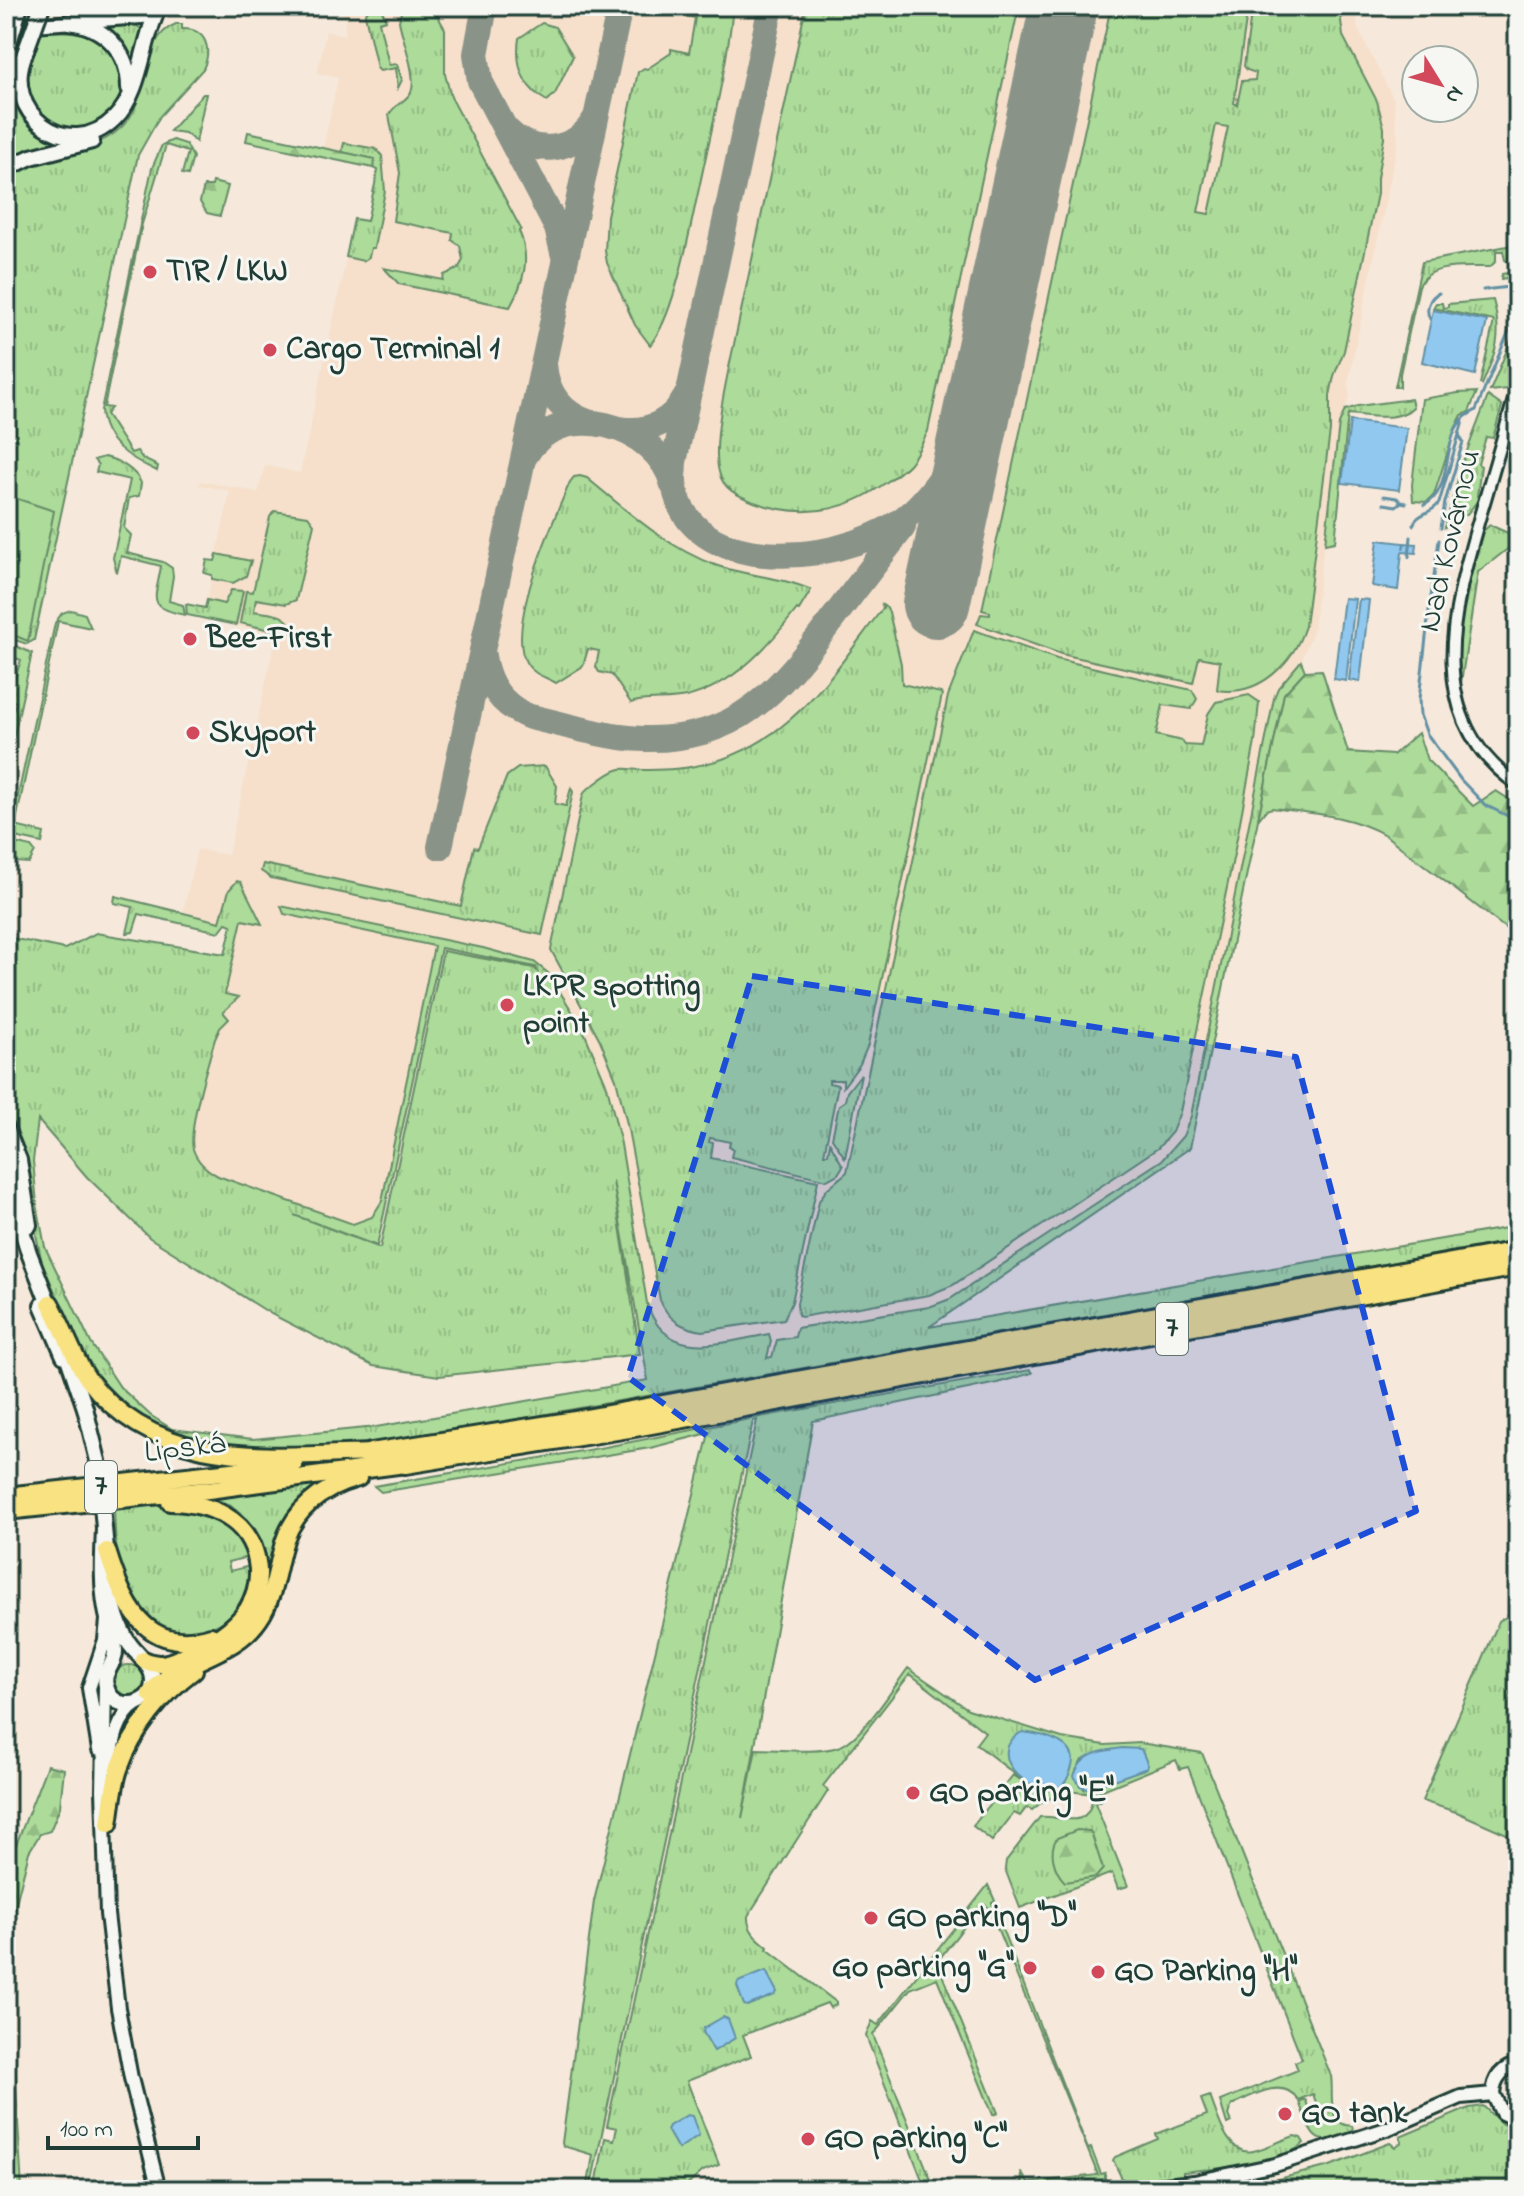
<svg xmlns="http://www.w3.org/2000/svg" width="1524" height="2196" font-family="'Indie Flower',sans-serif">
<style>
.built{fill:#f6e0cb}
.grass{fill:url(#grass-tufts);stroke:#668c67;stroke-width:2;fill-rule:evenodd}
.forest{fill:url(#forest-firs);stroke:#668c67;stroke-width:2}
.pitch{fill:#acdb9a;stroke:#668c67;stroke-width:2}
.water{fill:#91c8ef;stroke:#6390a4;stroke-width:2}
.lines{fill:none;stroke-linecap:round;stroke-linejoin:round}
.stream{stroke:#6390a4;stroke-width:3}
.taxiway{stroke:#8a9388;stroke-width:26}
.runway{stroke:#8a9388;stroke-width:68}
.minor-casing{stroke:#1f3d34;stroke-width:16}
.tertiary-casing{stroke:#1f3d34;stroke-width:18}
.secondary-casing{stroke:#1f3d34;stroke-width:20}
.trunk-casing{stroke:#1f3d34;stroke-width:22}
.motorway-casing{stroke:#1f3d34;stroke-width:24}
.minor{stroke:#f6f6f2;stroke-width:10}
.tertiary{stroke:#f6f6f2;stroke-width:12}
.secondary{stroke:#f6f6f2;stroke-width:14}
.trunk{stroke:#f8e281;stroke-width:16}
.motorway{stroke:#f8e281;stroke-width:18}
.secondary-bridge-casing{stroke:#1f3d34;stroke-width:20;stroke-linecap:butt}
.secondary-bridge{stroke:#f6f6f2;stroke-width:14}
.marked{fill:#1d4ed8;fill-opacity:0.2;stroke:#1d4ed8;stroke-width:6;stroke-dasharray:16 10;stroke-linejoin:round}
.poi-dot{fill:#d1495b;stroke:#f6f6f2;stroke-width:3}
.labels{text-anchor:middle;dominant-baseline:central;stroke-width:6;stroke-linejoin:round;paint-order:stroke}
.shield{fill:#f6f6f2;stroke:#60746d;stroke-width:2}
.shield-label{font-size:30px;font-weight:bold;fill:#1f3d34}
.poi-label{font-size:32px;font-weight:bold;fill:#1f3d34;stroke:#f6f6f2;text-anchor:start}
.street-label{font-size:32px;fill:#1f3d34;stroke:#f6f6f2}
</style>
<defs>
<pattern id="grass-tufts" width="24" height="20" patternUnits="userSpaceOnUse" patternTransform="scale(2)"><rect width="24" height="20" fill="#acdb9a"/><path d="M3 7l-1-3M5 7V3M7 7l1-3M15 17l-1-3M17 17v-4M19 17l1-3" fill="none" stroke="#94bd85"/></pattern>
<pattern id="forest-firs" width="22" height="20" patternUnits="userSpaceOnUse" patternTransform="scale(2)"><rect width="22" height="20" fill="#acdb9a"/><path d="M5 1l3.5 6h-7zM16 11l3.5 6h-7z" fill="#94bd85"/></pattern>
</defs>
<rect width="100%" height="100%" fill="#f6e9db"/>
<filter id="ink" filterUnits="userSpaceOnUse"><feTurbulence type="fractalNoise" baseFrequency=".0125" numOctaves="2"/><feDisplacementMap in="SourceGraphic" scale="16" xChannelSelector="R" yChannelSelector="G"/><feConvolveMatrix kernelMatrix="1 2 1 2 8 2 1 2 1" color-interpolation-filters="sRGB"/></filter>
<g filter="url(#ink)">
<path class="built" d="M307 6H1355L1358 29 1394 100 1398 142 1348 383 1350 397 1339 424 1313 632 1301 661 1305 671 1284 694 1190 1148 927 1328 648 1380 595 1070 536 967 441 948 377 1246 172 1168 232 925 183 911 197 849 228 855 276 635 187 615 186 604 205 608 212 576 204 573 207 560 215 561 230 491 199 485 200 481 258 492 265 465 300 473 354 222 369 225 382 171 379 160 323 148 338 78 317 73 326 31 345 35V16L331 9 307 10Z"/>
<path class="grass" d="M370 6 381 8 386 20 379 22 389 65 397 64 402 80 398 88 396 68 380 71 377 68 365 15Z
M407 6H432L445 29V74L451 97 521 229 519 231C531 258 524 282 510 307L399 284 384 268 443 280 444 275 458 269 463 260 460 246 452 240 453 233 393 221 400 173 389 115C394 104 406 102 411 92 418 78 402 38 399 21L401 12Z
M672 6H733C727 69 711 131 698 193 689 232 675 315 650 345L635 325 607 263 605 251 607 216 638 72 644 68 647 69 671 53V49L689 53 695 18 678 14Z
M806 6H1019L928 431C923 442 917 454 910 463 902 472 891 479 881 486 842 513 799 518 754 502 739 496 723 490 719 472 710 439 733 352 740 316 762 213 784 109 806 6Z
M1111 6H1248L1234 103 1237 105 1242 81 1255 80 1256 73 1247 70 1244 66 1252 6H1339L1343 36 1377 101 1384 128V138L1377 178V194L1344 351 1334 376 1330 396V431L1305 626C1293 664 1259 697 1217 690L1220 661 1199 657 1193 683 1061 654 977 624 981 614 990 615V612L982 610ZM1216 125 1228 127 1209 214 1198 212Z
M542 23 555 27 573 56 555 94 547 101C522 87 515 65 519 38Z
M176 24H182V29C207 28 212 50 203 69L160 116 138 155 34 640 27 644 6 637V632L28 640 13 497 6 517V176C13 172 20 167 28 164 62 151 104 151 128 120 148 93 141 37 176 24Z
M135 25 143 30 134 71 105 28Z
M41 32C73 31 107 28 118 65 139 134 47 153 30 97 28 91 25 85 25 79 27 63 35 47 41 32Z
M14 91 20 106 67 140 6 163V110Z
M203 94H206L196 142 185 133 170 131Z
M173 140 186 144 193 157 188 175 182 174 188 152 166 145 142 224 104 407 111 408 106 414 131 453 137 451 143 459 158 466 157 471C129 458 103 442 101 410L152 168 162 145Z
M344 143 376 149 382 156 385 191 374 248H371L369 257 363 261 346 257 354 219 367 221 378 170 373 168 374 159 342 152Z
M1518 244V276L1501 279 1502 274 1515 272V265L1505 260 1503 251H1496V261L1490 267C1467 268 1430 262 1419 286L1400 374V387H1395L1422 262Z
M1493 300C1503 336 1496 352 1482 385L1480 384 1494 321 1433 308 1436 303H1442L1443 308 1448 307V304Z
M1518 323V352L1507 389 1490 391Z
M1477 392 1469 412 1462 415 1455 429 1434 495 1427 502 1413 501 1412 485 1422 399 1458 393Z
M1488 396 1502 406 1493 438 1486 437 1478 464 1481 466 1477 496 1479 499 1467 514 1445 527 1462 464Z
M1411 399 1413 407C1398 423 1367 415 1348 414L1335 542 1325 544 1339 424 1345 410 1358 406Z
M104 457C117 459 136 470 141 483L139 496 129 498 124 528 131 535 127 553 163 562 172 568 173 576 169 601 183 605 185 615C145 607 156 599 161 566L121 556 117 573 113 558 130 480 96 472 98 465 94 460Z
M580 476 587 478C626 510 667 548 715 565 745 576 784 577 811 590L799 610 797 609C768 647 734 685 686 697 670 701 642 698 631 703L612 675 599 672 596 667 599 651 588 649 583 666 556 683C546 677 534 675 527 664 504 629 554 519 570 482L574 477Z
M274 511 308 516 314 524 296 600 286 604 256 599 254 611C269 614 286 612 292 628L287 637 284 636V633L240 623 246 591 253 592 270 517Z
M1490 525 1508 533 1514 544 1478 572 1461 683C1453 630 1469 582 1483 531Z
M217 554 251 561 246 576 233 583 212 579V575L204 573 207 560 215 561Z
M231 590 243 591 236 625 187 615 186 604 205 608 207 600 224 604Z
M882 605 886 607 889 612 901 664 902 684 941 693 942 695 868 1045 860 1064 843 1087V1080H829V1083L838 1085 824 1154H828L830 1143 843 1166 838 1174 827 1180 731 1157 733 1149 729 1147 730 1142 710 1138 709 1142 713 1143 711 1158 818 1181 792 1302 784 1319 703 1331C682 1328 668 1320 660 1300L627 1124 616 1079 600 1040 551 950 583 795 586 790C596 784 607 773 617 770 624 767 634 770 641 770 658 770 674 770 690 767 787 751 828 679 883 608Z
M71 610 85 614 91 628 58 621 15 826 44 833 42 843 15 837 14 843 31 847 35 852 29 863 15 862 9 856 13 834 10 833 55 623 62 613Z
M974 630 1057 659 1192 690 1197 699 1191 709 1163 705 1156 735 1182 741 1185 745 1201 746 1208 714 1216 702 1249 695 1259 702 1255 742 1234 854 1180 1112 1172 1132 1158 1148 953 1285 929 1295 801 1317 798 1315 797 1303 819 1201 827 1189 847 1172 948 696Z
M6 642 32 653 6 772V729L16 702 6 698V675L15 678 21 660 6 654Z
M1301 661 1305 671 1284 694 1190 1148 929 1327 1518 1226V1240L384 1443 329 1449 243 1450 169 1435 119 1401 86 1362 42 1263 15 1134 6 1118V937L65 949 96 933 225 954 232 925 226 923 219 932 139 914 133 932 127 933 133 907 114 903 115 896 220 922 229 890 237 881 241 882 262 924 242 920 225 994 239 997 223 1012 229 1019 220 1028 215 1039C208 1063 188 1128 193 1149 197 1162 207 1170 218 1176L353 1224 372 1217 382 1201 434 946 284 914 281 906 483 948 534 962 548 973 582 1027 607 1086 621 1144 647 1303C665 1364 724 1342 769 1334L771 1341 767 1358 772 1357 777 1340 795 1337 797 1328 929 1307 950 1299 1162 1160 1183 1136 1191 1116 1274 698 1278 688ZM441 948 536 967 537 971 534 968 443 951 380 1248 294 1215 377 1246ZM38 1120 87 1177 150 1238 271 1314 373 1366 439 1376 640 1354 613 1181 648 1380 376 1427 253 1439 172 1429 150 1415 120 1387 91 1343 45 1247 37 1204 33 1161Z
M545 766 557 786 555 804 566 806 571 788 573 792 542 935 271 878 261 871 263 864 461 906 474 847 478 848 507 776 518 768Z
M861 1074 845 1158 832 1138 839 1105 845 1101 847 1092Z
M1030 1370 1032 1373 997 1383 813 1421 742 1818 756 1749C779 1749 816 1754 838 1747 861 1740 893 1688 908 1668L968 1709 1062 1738 1105 1745 1140 1743 1202 1753 1331 2076C1334 2094 1325 2125 1352 2126L1355 2133C1312 2148 1314 2140 1299 2102L1305 2099 1310 2111 1318 2108 1313 2094 1298 2100C1284 2076 1251 2096 1232 2105L1228 2115 1231 2122 1227 2124 1220 2101 1298 2070 1295 2062 1302 2059 1188 1767 1180 1769 1176 1760 1093 1794 1068 1791 1042 1802 1032 1810 1027 1807 1020 1816 1014 1813 992 1841 973 1826 1013 1775 1033 1788 976 1744 985 1732 910 1674 823 1786 828 1791 748 1916C747 1931 758 1939 768 1947L767 1949 836 2002V2005L830 2008 827 2003 743 2035 751 2056 687 2081 719 2165 703 2171 682 2190H595L605 2138 614 2140 617 2128 607 2126 757 1420 753 1421 590 2190H587L593 2155 563 2146 562 2143 594 1901 709 1433 650 1448 381 1492 374 1486 605 1447 776 1414ZM1082 1760 1147 1768 1084 1789 1075 1773Z
M313 1485 315 1489 265 1587C269 1550 253 1509 214 1499V1497Z
M166 1505 223 1518 245 1545 248 1557 228 1562 230 1571 250 1566C247 1599 232 1626 197 1631 179 1634 166 1632 152 1620 145 1615 137 1610 134 1604 116 1573 115 1542 114 1508Z
M1518 1610V1839L1459 1813 1422 1801 1499 1621Z
M113 1681a16 16 0 1 1 32 0a16 16 0 1 1-32 0Z
M1100 1797 1101 1800 1095 1803 1128 1886 1118 1889 1112 1873 1020 1908 1005 1869 1006 1861 1040 1817C1060 1815 1086 1831 1092 1801Z
M988 1885 995 1901 992 1903 1088 2149 1091 2148 1101 2174 1105 2173V2180L1101 2183 1048 2190H999L1023 2185 1021 2172 1028 2183 1098 2175 989 1908 985 1905 980 1906 937 1962 998 2113 993 2115 937 1978 910 1989 873 2035 935 2190H926L866 2036 872 2021 878 2025Z
M1210 2096C1217 2114 1227 2157 1253 2151 1267 2148 1281 2140 1295 2136L1301 2138 1304 2143C1281 2166 1215 2168 1183 2172V2175L1123 2181 1113 2160 1115 2157 1158 2139 1156 2134 1207 2115 1201 2099Z
M1483 2106 1502 2124 1518 2128V2190H1234L1330 2166 1390 2143 1395 2147 1402 2142 1400 2137 1469 2108Z"/>
<path class="forest" d="M248 132 375 159 373 168 246 141Z
M213 182 228 186 220 216 207 213 200 202 204 186H212Z
M1322 670 1348 752 1393 755 1418 733 1427 760 1473 806 1496 791 1518 805V938L1385 835C1350 815 1311 813 1272 808L1266 810 1258 820 1284 694 1305 671Z
M47 1765 64 1769 60 1807 50 1831 40 1834 29 1852 15 1907 9 1964 10 2011 8 2032 15 2070 22 2190H6V1885L14 1850Z
M1077 1830 1089 1831 1092 1835 1103 1869 1096 1877 1065 1882C1054 1871 1048 1851 1057 1838Z"/>
<path class="pitch" d="M12 497 54 511 28 641 6 632V517Z"/>
<path class="water" d="M1433 310 1487 321 1475 375 1422 362Z
M1350 421 1407 428 1399 490 1342 483Z
M1378 540 1404 543 1403 549 1405 543 1417 544 1416 553 1402 552 1398 590 1372 586Z
M1344 598 1355 599 1346 681 1334 679Z
M1359 599 1369 600 1360 682 1349 680Z
M1022 1732C1043 1734 1084 1743 1070 1772 1068 1778 1065 1784 1060 1787 1041 1802 978 1757 1022 1732Z
M1122 1748 1141 1749 1148 1765 1147 1768 1088 1789 1080 1786 1074 1776C1081 1753 1100 1751 1122 1748Z
M766 1971 777 1992 775 1995 747 2006 744 2005 737 1986 738 1982Z
M723 2017 728 2019 735 2038 714 2051 703 2032 704 2028Z
M687 2115 692 2116 699 2135 678 2149 667 2130 669 2126Z"/>
<g class="lines">
<path class="stream" d="M1483 290 1518 286
M1430 319C1425 310 1429 297 1439 293
M1384 496 1397 498 1401 502
M1384 504 1396 506 1401 502 1406 503
M1424 505C1454 492 1441 435 1465 417 1468 414 1472 413 1476 410L1518 309
M1413 525C1418 512 1432 514 1439 503L1463 421
M1441 528 1445 502 1463 442 1459 435
M1439 540 1429 611 1419 699 1420 715 1427 734 1461 780 1485 805 1518 821
M1409 557 1411 537"/>
<path class="taxiway" d="M485 6 476 54 480 81 557 228 564 256
M771 6 674 462C663 586 860 571 921 503 973 445 979 399 994 326
M507 130C534 158 576 152 595 119
M544 364C546 393 562 414 590 423
M620 429C649 434 673 421 687 395
M525 456C559 396 658 424 673 485
M483 656C487 685 502 706 530 717 567 725 606 738 644 739 737 741 777 692 828 625 853 592 878 560 903 527
M440 847 620 6"/>
<path class="runway" d="M936 604 1064 6"/>
<defs>
<path id="minor" d="M1518 386C1505 429 1493 473 1480 516 1453 610 1421 718 1518 785"/>
<path id="tertiary" d="M6 27 155 16
M105 1687 103 1790 107 1914 118 2008 131 2078 159 2190
M99 1750 89 1688 105 1640 107 1620
M110 1767C113 1743 116 1717 138 1703
M1518 2064C1502 2068 1494 2078 1493 2094L1502 2113 1518 2120
M1117 2190 1194 2182 1275 2165 1389 2128 1461 2097 1493 2094"/>
<path id="secondary" d="M69 22C105 26 129 52 129 88
M6 48 11 36
M25 53C0 112 68 165 115 118 140 93 142 47 155 16
M6 85 16 62
M6 169 31 157 92 141
M6 1128 19 1160 29 1225
M6 1180 29 1253 52 1312
M42 1305 64 1356
M64 1346 85 1408 98 1461
M104 1528C108 1566 107 1602 125 1637 136 1658 162 1667 150 1694 136 1709 111 1708 106 1686 102 1671 116 1664 115 1651 115 1637 108 1623 106 1609 101 1582 103 1555 104 1528Z"/>
<path id="trunk" d="M50 1303C64 1328 72 1356 88 1379 157 1471 271 1456 371 1453
M6 1496 294 1464
M6 1511 208 1490 405 1464
M107 1551C123 1602 144 1656 211 1636
M144 1660C161 1669 174 1661 190 1653 212 1642 234 1630 248 1609 256 1595 260 1578 257 1562 250 1518 209 1503 170 1502
M150 1694C178 1658 232 1659 259 1619 273 1599 276 1573 282 1550 291 1511 321 1488 358 1478
M109 1824C112 1806 113 1786 119 1769 132 1731 163 1693 194 1670"/>
<path id="motorway" d="M371 1453 569 1422 1518 1251
M405 1464 629 1428 1518 1266"/>
</defs>
<use href="#minor" class="minor-casing"/>
<use href="#tertiary" class="tertiary-casing"/>
<use href="#secondary" class="secondary-casing"/>
<use href="#trunk" class="trunk-casing"/>
<use href="#motorway" class="motorway-casing"/>
<use href="#minor" class="minor"/>
<use href="#tertiary" class="tertiary"/>
<use href="#secondary" class="secondary"/>
<use href="#trunk" class="trunk"/>
<use href="#motorway" class="motorway"/>
<defs>
<path id="secondary-bridge" d="M11 36 20 6
M25 53 42 6
M98 1461 104 1528"/>
</defs>
<use href="#secondary-bridge" class="secondary-bridge-casing"/>
<use href="#secondary-bridge" class="secondary-bridge"/>
</g>
</g>
<path class="marked" d="M752 976 1296 1057 1416 1511 1035 1680 628 1377Z"/>
<g class="poi-dot">
<circle cx="150" cy="272" r="8"/>
<circle cx="270" cy="350" r="8"/>
<circle cx="190" cy="639" r="8"/>
<circle cx="193" cy="733" r="8"/>
<circle cx="507" cy="1005" r="8"/>
<circle cx="913" cy="1793" r="8"/>
<circle cx="871" cy="1918" r="8"/>
<circle cx="1030" cy="1968" r="8"/>
<circle cx="1098" cy="1972" r="8"/>
<circle cx="1285" cy="2114" r="8"/>
<circle cx="808" cy="2139" r="8"/>
</g>
<g class="labels">
<g class="shield">
<rect x="1156" y="1303" width="32" height="52" rx="6"/>
<rect x="85" y="1461" width="32" height="52" rx="6"/>
</g>
<g class="shield-label">
<text x="1172" y="1329">7</text>
<text x="101" y="1487">7</text>
</g>
<g class="poi-label">
<text x="166" y="272">TIR / LKW</text>
<text x="286" y="350">Cargo Terminal 1</text>
<text x="206" y="639">Bee-First</text>
<text x="209" y="733">Skyport</text>
<text x="523" y="987">LKPR spotting<tspan x="523" dy="37">point</tspan></text>
<text x="929" y="1793">GO parking "E"</text>
<text x="887" y="1918">GO parking "D"</text>
<text x="1014" y="1968" text-anchor="end">Go parking "G"</text>
<text x="1114" y="1972">GO Parking "H"</text>
<text x="1301" y="2114">GO tank</text>
<text x="824" y="2139">GO parking "C"</text>
</g>
<g class="street-label">
<text transform="translate(1451 541) rotate(-77)">Nad Kovárnou</text>
<text transform="translate(185 1449) rotate(-7)">Lipská</text>
</g>
</g>
<rect width="1524" height="2196" fill="none" stroke="#f6f6f2" stroke-width="32"/>
<rect x="16" y="16" width="1492" height="2164" fill="none" stroke="#1f3d34" stroke-width="3" filter="url(#ink)"/>
<g transform="translate(1440 84) rotate(127)"><circle r="38" fill="#f6f6f2" stroke="#a0aca6" stroke-width="2"/>
<path d="M0-6L14 30L0 20L-14 30Z" fill="#d1495b"/>
<text y="-12" font-size="22" font-weight="bold" text-anchor="middle" fill="#1f3d34">N</text>
</g>
<path d="M48 2136v12h150v-12" fill="none" stroke="#1f3d34" stroke-width="4"/>
<text x="60" y="2136" font-size="24" fill="#1f3d34" stroke="#f6f6f2" stroke-width="6" paint-order="stroke">100 m</text>
</svg>
